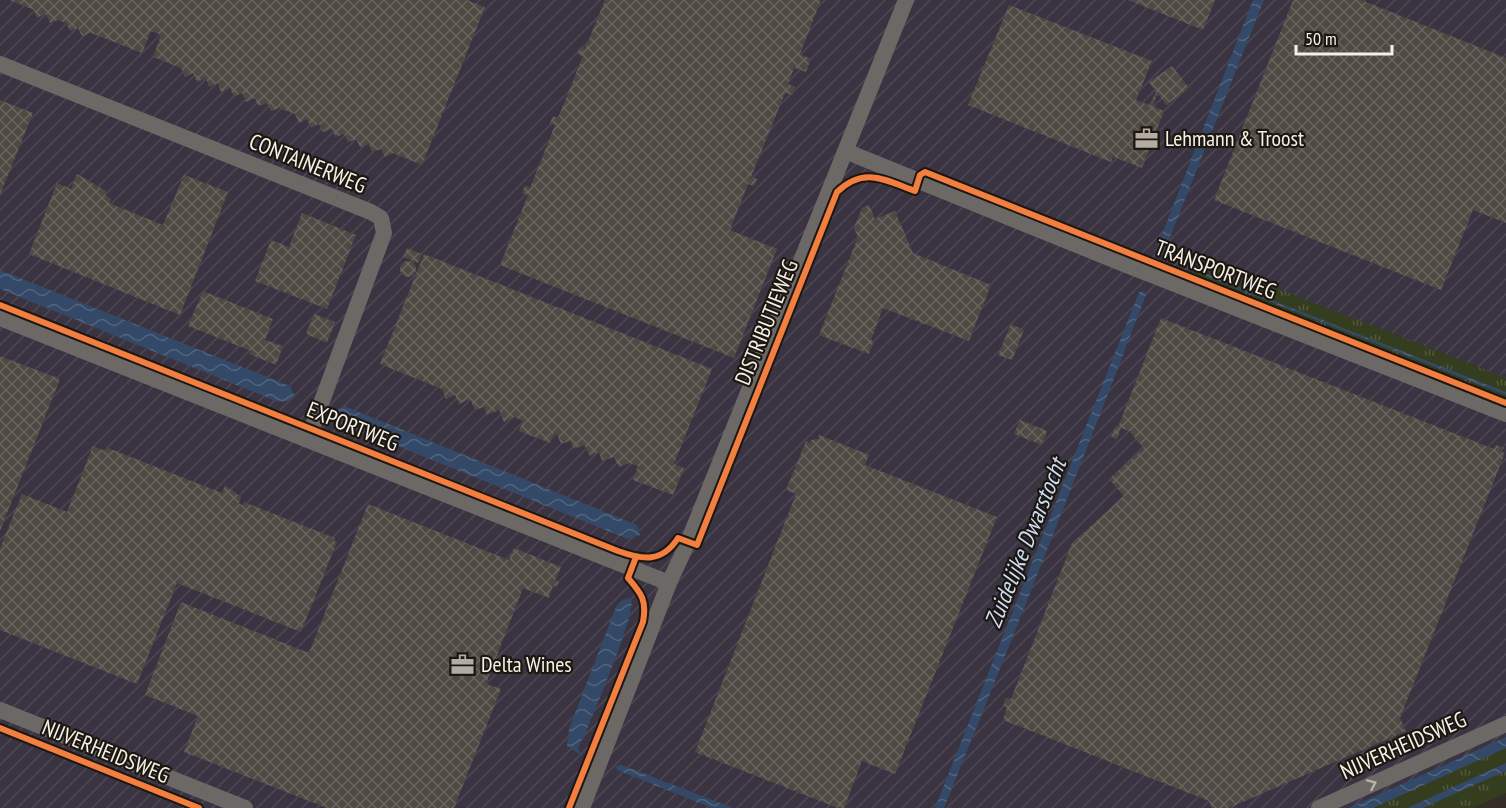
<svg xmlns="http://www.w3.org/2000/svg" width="1506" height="808" font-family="'PT Sans Narrow',sans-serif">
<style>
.industrial{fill:url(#industrial-furrows)}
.grass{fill:url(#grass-tufts)}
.water{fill:url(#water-waves)}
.building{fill:url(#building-cross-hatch)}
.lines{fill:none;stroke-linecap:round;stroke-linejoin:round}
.minor{stroke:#6b6866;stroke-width:16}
.cycleway-casing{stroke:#1c1711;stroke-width:10}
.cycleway{stroke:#f27e40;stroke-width:6}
.oneway{stroke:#b8b3ad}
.labels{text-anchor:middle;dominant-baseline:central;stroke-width:4.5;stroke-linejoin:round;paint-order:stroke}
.poi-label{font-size:22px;fill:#f7f0e7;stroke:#1c1711;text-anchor:start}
.street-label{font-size:22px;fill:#f7f0e7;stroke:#1c1711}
.water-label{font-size:24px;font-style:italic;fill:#cbdcf4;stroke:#1c1711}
</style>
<defs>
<pattern id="industrial-furrows" width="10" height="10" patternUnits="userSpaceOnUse" patternTransform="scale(1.5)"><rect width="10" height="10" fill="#3a3341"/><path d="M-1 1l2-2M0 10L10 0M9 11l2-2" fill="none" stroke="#4e4753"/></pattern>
<pattern id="grass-tufts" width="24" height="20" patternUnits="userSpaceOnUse" patternTransform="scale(1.5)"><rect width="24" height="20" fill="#343d1d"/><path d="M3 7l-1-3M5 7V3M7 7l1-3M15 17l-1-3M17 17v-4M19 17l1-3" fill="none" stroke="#52593e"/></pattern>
<pattern id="water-waves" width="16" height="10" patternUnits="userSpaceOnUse" patternTransform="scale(1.5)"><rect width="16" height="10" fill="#334967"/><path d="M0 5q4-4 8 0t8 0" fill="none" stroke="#51647d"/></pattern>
<pattern id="building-cross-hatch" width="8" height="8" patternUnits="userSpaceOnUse" patternTransform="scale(1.5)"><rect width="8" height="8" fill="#4f4943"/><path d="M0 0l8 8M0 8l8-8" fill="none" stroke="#69645e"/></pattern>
</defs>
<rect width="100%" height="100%" fill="#332d25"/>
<path class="industrial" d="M0 0H1506V747L1371 808H0Z"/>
<path class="grass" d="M1200 258 1506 378V392L1205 274 1506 395V400L1194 277Z
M1506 748V763L1407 808H1373Z
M1506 771V793L1473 808H1423Z"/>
<path class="water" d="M1253 0H1264L1163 255 1159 257 1156 254V250Z
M0 270 290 386 294 395C289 403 284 402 276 401L0 289Z
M1206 274 1506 392V395L1205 276Z
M1144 291 1146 295C1080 467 1013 638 944 808H935L1139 292Z
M344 406 637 525 640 535 628 539 343 424 334 419 333 412Z
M631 598C637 613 594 711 586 732L578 748 581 755 567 746 569 729 616 607 622 600Z
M1506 737V748L1373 808H1349Z
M1506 763V771L1423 808H1407Z
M622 765 733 808H712L617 770 616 766Z"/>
<path class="building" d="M10 0H467L485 7 422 165 393 153 385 157 381 149 372 152 369 144 360 147 356 139 348 142 344 134 335 137 332 129 323 132 319 124 311 128 307 119 299 123 295 114 279 108 271 111 267 103 258 106 255 98 246 102 242 93 234 97 230 88 221 92 218 83 209 87 206 78 197 82 193 73 185 77 181 68 153 57 161 35 151 31 142 53 91 33 82 36 78 28 70 31 66 23 58 20 50 23 46 14 37 18 34 10Z
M605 0H821L800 54 811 59 806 72 794 68 788 84 795 87 792 95 785 93 751 177 757 179 754 186 748 184 730 230 777 249 734 358 500 265 528 195 522 193 525 185 530 188 555 125 550 123 553 116 558 118 583 56 577 54 580 47 585 49Z
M1128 0H1215L1203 30Z
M1293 0H1361L1506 58V223L1473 210 1441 290 1214 200Z
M1009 5 1152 61 1136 100 1149 105 1156 92 1149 82 1172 66 1189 88 1166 105 1159 95 1156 97 1153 106 1164 111 1142 168 1114 157V154L1111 162 968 105Z
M0 100 33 113 0 195Z
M77 174 106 191 105 195 111 199 109 203 163 225 184 175 228 192 180 315 29 254 57 183 71 189Z
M869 205 875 219 895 211 913 253 991 285 969 341 883 308 871 340 874 341 869 354 819 335 858 237 854 228 862 208Z
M302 213 356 235 327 309 255 281 271 240 289 247Z
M407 248 422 254 418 263 403 257Z
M424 254 712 369 674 464 684 468 673 495 633 480 638 466 629 463 619 467 614 457 602 461 599 452 590 456 584 445 574 449 570 441 561 444 557 434 554 433 550 443 519 431 523 421 514 417 504 422 499 410 487 415 484 407 475 410 470 399 459 404 455 395 446 399 442 389 380 364Z
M400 269a8 8 0 1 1 16 0a8 8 0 1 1-16 0Z
M203 291 273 319 265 340 283 346 276 365 249 354 251 351 188 326Z
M314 314 335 322 327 343 306 334Z
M1161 318 1494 449 1496 445 1504 448 1502 452 1505 453 1400 718 1406 731 1229 808H1212L1209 801 1003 720 1007 707 1003 706 1006 698 1011 699 1072 543 1124 496 1109 479 1144 448 1129 431 1121 428 1117 439 1111 437 1116 426 1118 427Z
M1011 324 1024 330 1012 360 998 355Z
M0 356 60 379 0 531Z
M1020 420 1047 431 1042 445 1014 434Z
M819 435 869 455 865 465 997 517 895 774 862 761 844 808H838L695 752 796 494 786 490 806 441 810 443 811 440 818 439Z
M93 446 105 451 106 448H108L222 493 225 485 241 497 239 504 243 505 244 502 335 538 334 541 337 542 301 632 177 583 137 684 0 630V548L22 494 67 512Z
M368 504 509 560 514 548 561 567 555 581 559 582 557 587 553 585 549 598 523 588 486 684 501 689 454 808H327L184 752 198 716 145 695 181 602 309 653Z"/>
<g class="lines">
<path class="minor" d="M0 64 371 212 381 218 384 233 308 439
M845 151 1119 262 1506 414
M0 318 669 583
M0 710 245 808
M582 808 669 583 688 542 906 0
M1319 808 1506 724"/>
<defs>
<path id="cycleway" d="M0 305 618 551C643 560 662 563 678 538L697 545 837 192C864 166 885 180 915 191L920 175 925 172 1506 403
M0 728 199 808
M569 808 643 622C647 601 642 594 628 578L636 557"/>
</defs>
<use href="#cycleway" class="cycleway-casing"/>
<use href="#cycleway" class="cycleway"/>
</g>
<defs><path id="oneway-chevron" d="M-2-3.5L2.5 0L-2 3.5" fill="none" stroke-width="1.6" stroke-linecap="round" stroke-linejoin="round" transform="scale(1.5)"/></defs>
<use class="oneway" href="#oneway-chevron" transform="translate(1372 784) rotate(-24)"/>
<defs>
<symbol id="office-bare" viewBox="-9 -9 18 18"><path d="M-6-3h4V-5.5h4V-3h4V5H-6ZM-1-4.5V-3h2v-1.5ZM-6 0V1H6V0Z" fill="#b2aca3" stroke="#1c1711" stroke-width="2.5" paint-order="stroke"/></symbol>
</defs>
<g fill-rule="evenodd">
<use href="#office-bare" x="1130" y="122" width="33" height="33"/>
<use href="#office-bare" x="446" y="648" width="33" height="33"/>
</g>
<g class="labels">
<g class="poi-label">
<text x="1165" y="138">Lehmann &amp; Troost</text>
<text x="481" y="664">Delta Wines</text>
</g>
<g class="street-label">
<text transform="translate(308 163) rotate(22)">CONTAINERWEG</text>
<text transform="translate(1216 269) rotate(21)">TRANSPORTWEG</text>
<text transform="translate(766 322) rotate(-68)">DISTRIBUTIEWEG</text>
<text transform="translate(353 426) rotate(22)">EXPORTWEG</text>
<text transform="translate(1403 745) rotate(-24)">NIJVERHEIDSWEG</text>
<text transform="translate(106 751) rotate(22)">NIJVERHEIDSWEG</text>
</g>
<g class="water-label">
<text transform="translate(1025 543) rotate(-68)">Zuidelijke Dwarstocht</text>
</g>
</g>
<path d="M1296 45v9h96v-9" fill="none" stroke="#f7f0e7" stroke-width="3"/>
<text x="1305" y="45" font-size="18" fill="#f7f0e7" stroke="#1c1711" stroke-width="4.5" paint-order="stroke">50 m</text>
</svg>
